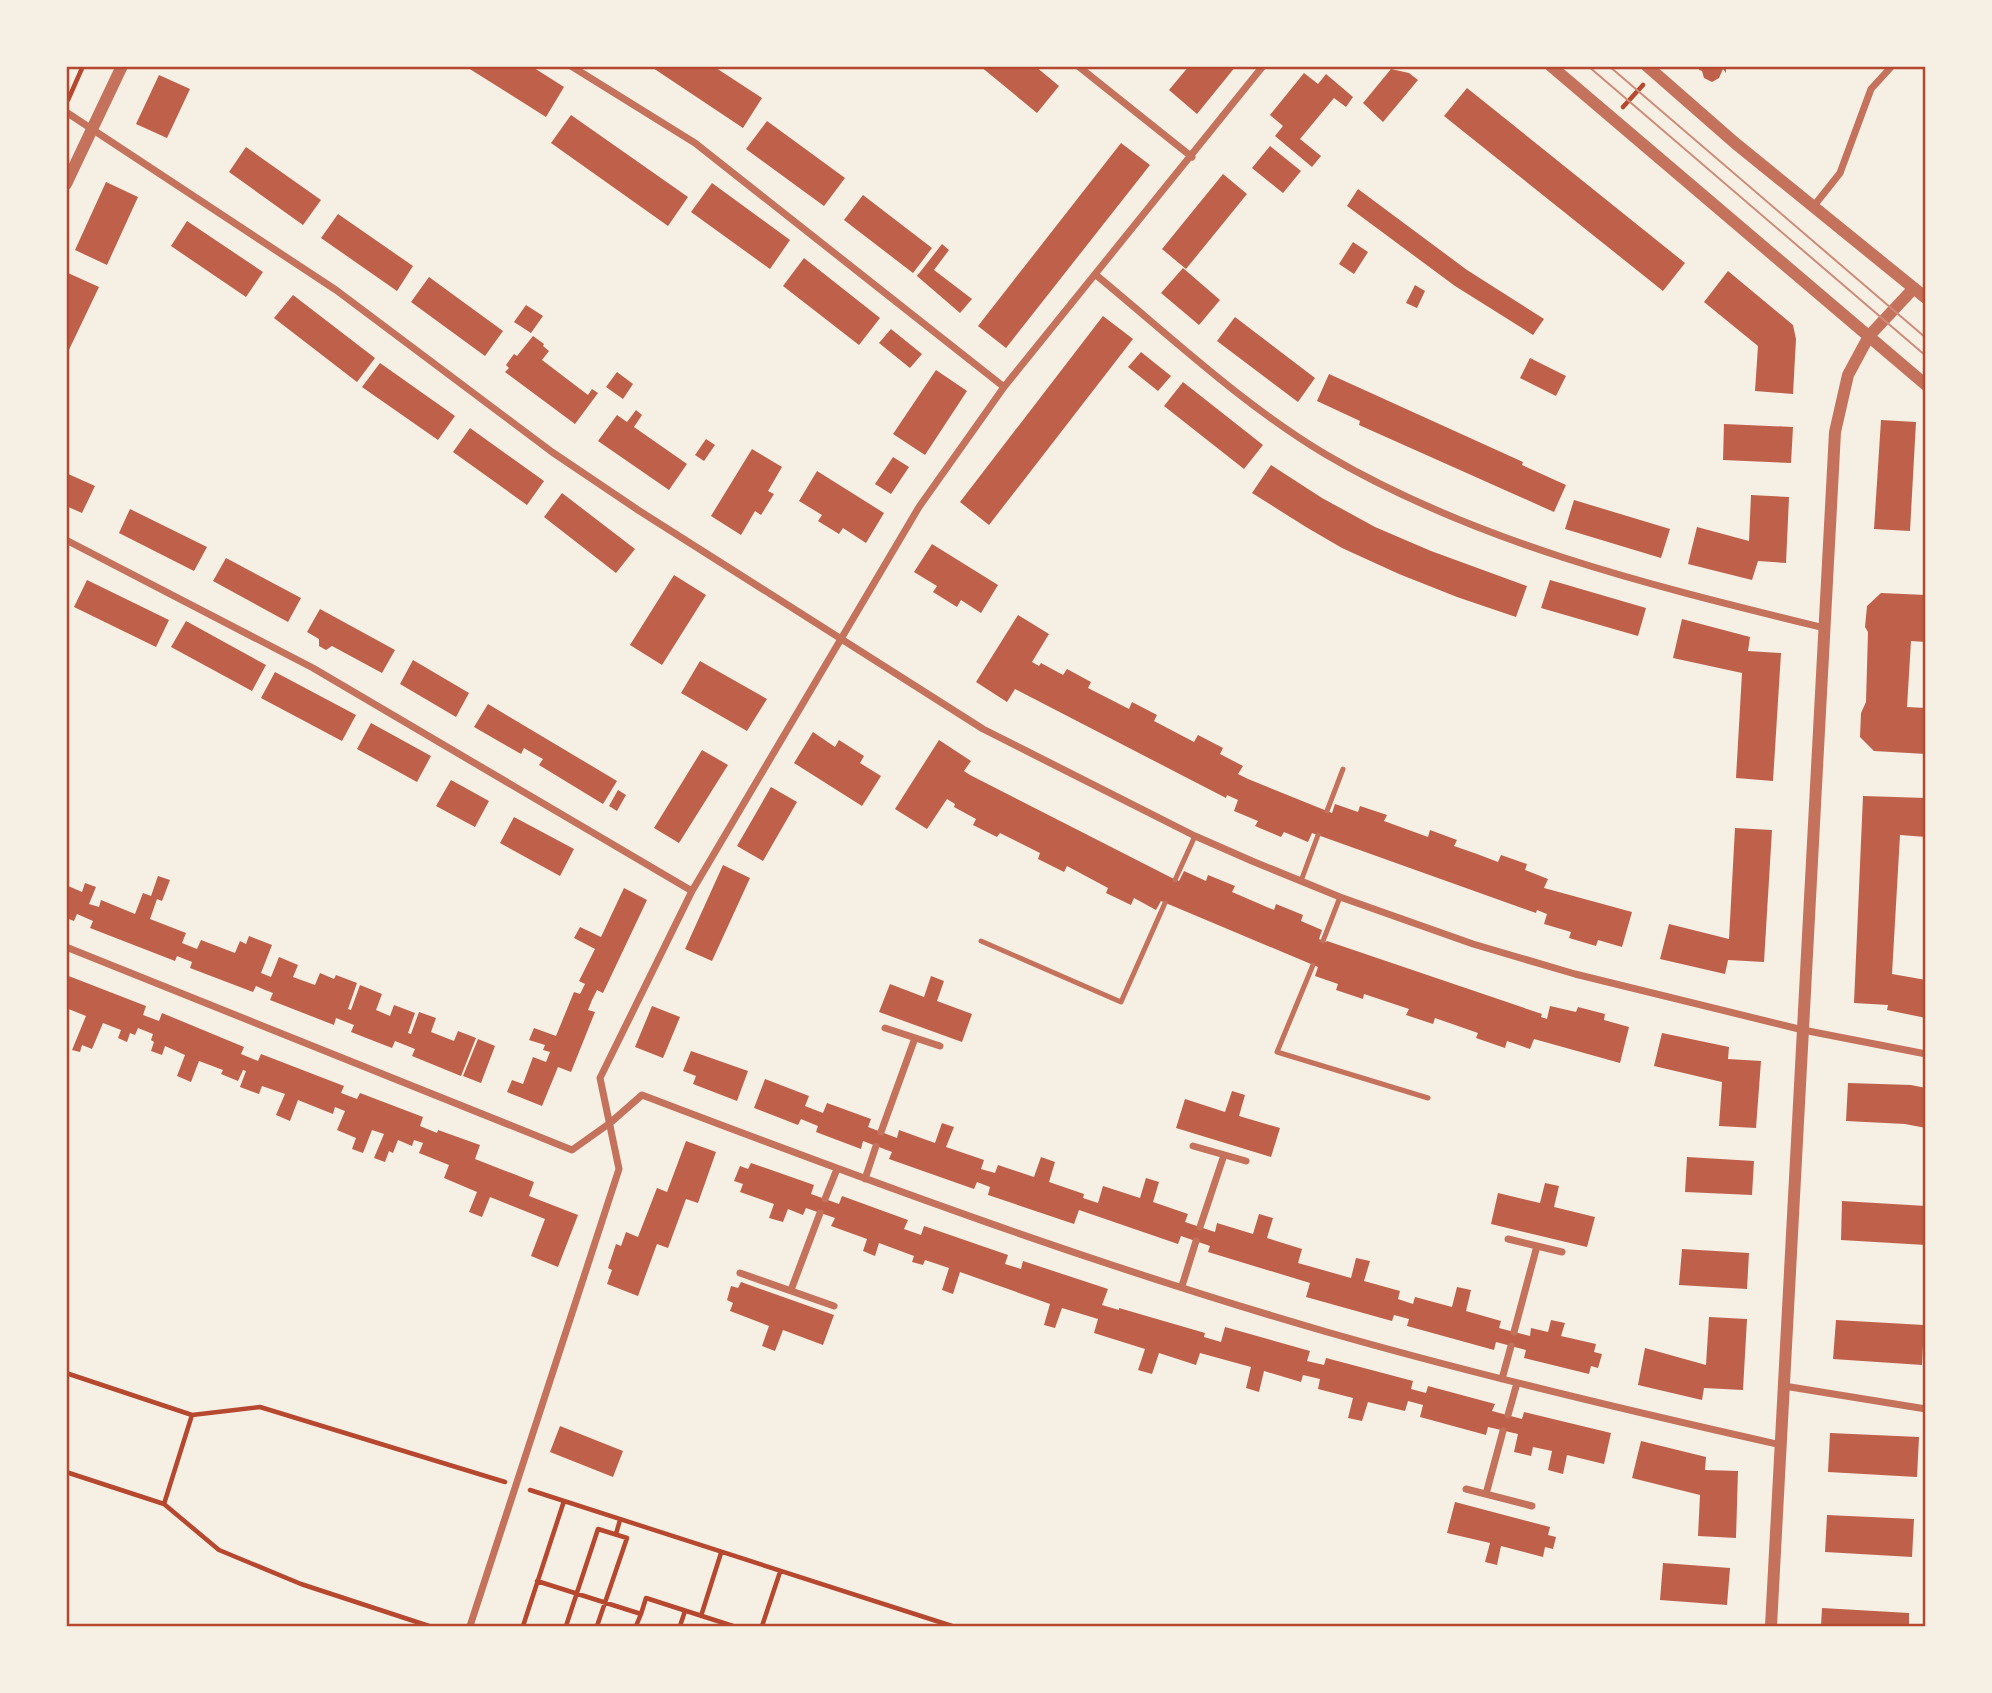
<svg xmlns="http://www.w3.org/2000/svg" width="1992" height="1693" font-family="Helvetica,sans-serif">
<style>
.building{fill:#bf614a}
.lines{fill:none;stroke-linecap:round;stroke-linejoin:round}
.path{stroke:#b5482f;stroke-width:4.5}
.service{stroke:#c5725c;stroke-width:5}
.minor{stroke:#c5725c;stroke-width:7}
.tertiary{stroke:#c5725c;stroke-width:12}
.tram{stroke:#cf8b77;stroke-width:2}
.neatline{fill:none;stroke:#b5482f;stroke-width:2.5}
</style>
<rect width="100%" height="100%" fill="#f6efe4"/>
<path class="building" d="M465 66H531L564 87 546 117Z
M650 66H713L762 98 743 128Z
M980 66H1035L1059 86 1037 113Z
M1189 66H1236L1197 114 1169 90Z
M1700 66H1726V73L1723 69 1719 78 1712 82 1704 78 1702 71 1699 70Z
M1391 69 1409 73 1418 80 1383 122 1363 103Z
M1304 73 1318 84 1326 74 1353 97 1346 107 1334 98 1300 139 1321 156 1312 167 1275 136 1283 126 1270 115Z
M159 75 190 89 167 138 136 124Z
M1467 88 1685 263 1663 291 1444 116Z
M571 115 688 197 668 226 551 143Z
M767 121 845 178 824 206 746 149Z
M1121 143 1150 165 1006 348 978 326Z
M1270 146 1301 171 1283 193 1252 168Z
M246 147 321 200 303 225 229 172Z
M1223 174 1247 194 1186 269 1162 249Z
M106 182 138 197 107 265 75 250Z
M712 183 790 240 770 269 691 212Z
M1358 189 1467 270 1544 319 1533 335 1455 286 1347 206Z
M863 195 932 248 913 273 844 220Z
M338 214 413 266 397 291 321 238Z
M187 221 263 272 246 297 171 246Z
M1353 242 1368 252 1354 274 1339 264Z
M942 244 949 250 934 270 972 299 960 313 917 276Z
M804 258 880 318 859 345 783 286Z
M1183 268 1220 300 1199 325 1161 293Z
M1728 271 1793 325 1796 339 1793 394 1755 391 1758 346 1704 302Z
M68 273 99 287 66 356V275Z
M429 277 503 331 485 356 411 302Z
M1415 285 1425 291 1417 308 1406 303Z
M293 295 375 358 357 382 274 318Z
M526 305 543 316 531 333 514 322Z
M1103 316 1133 339 989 525 960 502Z
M1235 317 1315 378 1298 402 1217 341Z
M891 329 922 354 910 368 879 343Z
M533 336 544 344 543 346 549 351 542 360 588 395 592 389 598 393 575 424 505 372 509 368 506 365 514 354 517 356Z
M1141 352 1171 376 1158 391 1128 367Z
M1530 358 1566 376 1556 396 1520 378Z
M380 363 455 416 438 440 362 387Z
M936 370 967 391 925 455 893 434Z
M617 372 633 384 623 399 606 387Z
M1329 374 1523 462 1522 465 1566 485 1554 512 1359 425 1360 421 1317 401Z
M1183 382 1263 445 1244 469 1164 406Z
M636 410 642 415 634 427 687 464 669 490 598 441 617 415 627 422Z
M1881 420 1916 422 1910 531 1874 529Z
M1724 424 1793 427 1791 463 1723 460Z
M470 428 544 481 527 505 453 452Z
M706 439 715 445 704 461 695 455Z
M752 449 782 467 768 491 774 494 761 515 755 511 741 535 711 516Z
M893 457 909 467 891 494 875 484Z
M1271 465 1322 498 1375 527 1431 551 1527 586 1516 617 1457 597 1399 574 1342 548 1306 527 1252 493Z
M817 471 884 513 866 543 843 528 839 534 818 521 822 515 799 501Z
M66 473 95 486 82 513 66 506Z
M562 493 635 549 616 573 544 517Z
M1751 495 1789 497 1786 563 1758 561 1752 580 1688 564 1697 527 1749 541Z
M1574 500 1670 529 1661 558 1565 529Z
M130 509 207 547 194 571 119 533Z
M932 544 998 585 981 613 961 600 957 607 933 592 937 586 914 572Z
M226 558 301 598 288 622 213 581Z
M674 575 706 595 662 665 630 645Z
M87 580 169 620 156 647 74 607Z
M1550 580 1646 608 1638 636 1541 608Z
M1881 593 1926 595V642L1911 641 1907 707 1926 708V754L1874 751 1860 737 1861 713 1866 702 1868 632 1865 627 1867 606Z
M320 609 395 650 382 673 332 646 326 650 319 646V639L307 632Z
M1018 615 1049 634 1032 662 1039 666 1041 663 1063 675 1067 669 1091 682 1088 688 1129 709 1132 702 1157 715 1154 721 1194 742 1198 735 1223 748 1220 754 1243 766 1238 774 1248 779 1332 813 1335 804 1358 812 1360 806 1387 815 1384 821 1428 837 1430 830 1457 840 1454 846 1477 854 1498 862 1501 855 1527 864 1525 870 1548 879 1544 888 1632 912 1622 947 1598 940 1596 946 1569 938 1571 932 1544 924 1547 914 1537 910 1536 913 1312 833 1308 842 1284 832 1281 837 1255 826 1258 821 1234 811 1238 800 1227 795 1226 798 1015 689 1007 702 976 682Z
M1682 619 1750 637 1748 651 1781 653 1773 781 1736 778 1742 673 1673 658Z
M186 621 266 665 252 691 171 647Z
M413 660 469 693 456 717 400 684Z
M700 661 767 699 747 731 681 693Z
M275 672 356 715 342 741 261 698Z
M488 704 617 781 603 804 539 765 543 759 534 754 524 748 521 754 474 727Z
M371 723 431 756 417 782 357 749Z
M813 732 835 747 839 740 864 756 860 763 881 776 862 806 794 763Z
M939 740 971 761 964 771 970 775 1172 878 1179 881 1184 871 1206 881 1208 875 1235 886 1232 892 1274 910 1276 904 1303 915 1301 921 1322 930 1319 939 1326 942 1327 941 1542 1014 1541 1017 1547 1019 1550 1006 1576 1012 1578 1007 1605 1014 1604 1020 1629 1027 1620 1063 1534 1039 1530 1049 1507 1041 1505 1048 1476 1038 1478 1033 1435 1018 1433 1024 1406 1015 1409 1009 1364 994 1363 999 1336 990 1338 984 1315 976 1318 967 1161 901 1156 910 1134 898 1131 905 1106 893 1108 888 1067 866 1064 872 1038 859 1040 853 1000 833 997 837 973 825 976 819 954 807 955 804 947 799 927 829 895 809Z
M702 750 728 765 679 843 654 828Z
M451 780 489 801 475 827 436 806Z
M771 787 797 802 763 861 737 846Z
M618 790 626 795 617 811 609 806Z
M1863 796 1926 798V837L1900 835 1892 974 1926 980V1018L1887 1010 1888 1005 1854 1003Z
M514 817 574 849 560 876 500 843Z
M1735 828 1772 830 1764 962 1728 960 1725 974 1660 959 1669 924 1729 939Z
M723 865 750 878 712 961 685 949Z
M158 876 170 880 162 901 157 899 150 919 186 933 182 943 197 949 201 940 235 953 240 941 246 944 249 936 272 945 261 973 271 977 279 957 298 965 293 977 315 985 320 973 334 979 336 975 357 983 348 1009 351 1010 360 985 382 994 376 1010 390 1016 394 1005 415 1013 408 1033 411 1034 419 1012 436 1018 431 1032 454 1041 458 1031 476 1038 461 1076 412 1056 415 1049 395 1041 392 1048 351 1032 354 1025 336 1018 334 1025 270 1000 273 993 265 990 256 986 253 992 190 968 192 962 177 956 175 961 90 928 93 921 77 914 74 921 66 918V885L82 892 85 883 96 887 89 904 99 907 101 900 135 914 143 893 151 896Z
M624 888 647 900 603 993 597 990 592 1000 588 1010 595 1012 571 1072 558 1067 542 1106 507 1092 512 1080 523 1084 533 1057 546 1062 550 1052 543 1050 545 1045 529 1040 534 1028 556 1036 574 992 580 994 585 984 579 981 595 949 574 938 580 927 601 937Z
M66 975 146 1006 143 1015 159 1021 162 1013 244 1047 241 1054 258 1061 261 1054 344 1086 341 1093 357 1099 360 1093 423 1117 420 1126 437 1133 438 1130 480 1145 475 1159 534 1182 529 1196 578 1215 558 1267 531 1256 545 1219 490 1197 482 1217 469 1212 477 1192 444 1178 449 1165 419 1153 423 1143 414 1140 412 1146 398 1140 393 1153 389 1151 385 1162 374 1158 384 1134 372 1130 363 1153 352 1149 356 1138 337 1130 345 1111 335 1107 333 1114 298 1100 290 1121 276 1115 285 1094 262 1086 259 1094 240 1087 246 1071 243 1070 238 1081 221 1074 223 1070 199 1061 191 1082 177 1076 185 1055 165 1046 162 1055 151 1051 154 1042 151 1040 153 1034 138 1028 135 1035 130 1033 127 1042 118 1038 121 1030 103 1023 92 1049 82 1045 80 1052 72 1050 86 1016 66 1008Z
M931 976 944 981 937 1001 972 1014 962 1042 879 1012 890 984 924 997Z
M652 1006 680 1017 663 1058 635 1047Z
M1662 1033 1729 1047 1728 1059 1761 1061 1756 1128 1719 1126 1722 1082 1654 1066Z
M478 1039 495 1046 481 1083 463 1076Z
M691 1051 748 1071 737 1101 693 1084 696 1076 683 1071Z
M765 1079 809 1096 805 1106 823 1113 827 1103 871 1119 868 1127 897 1138 899 1130 935 1143 942 1123 954 1127 946 1147 984 1160 981 1169 995 1173 998 1165 1034 1177 1041 1157 1055 1162 1049 1182 1084 1194 1083 1198 1098 1203 1103 1186 1140 1198 1146 1178 1159 1182 1153 1202 1188 1214 1185 1222 1215 1232 1217 1223 1253 1234 1259 1214 1273 1218 1267 1238 1302 1249 1298 1263 1351 1278 1356 1258 1370 1261 1364 1281 1400 1291 1398 1299 1413 1304 1415 1297 1452 1307 1457 1287 1471 1290 1466 1311 1501 1321 1499 1328 1530 1336 1531 1328 1548 1332 1551 1320 1565 1323 1561 1336 1596 1344 1594 1352 1602 1354 1598 1368 1591 1366 1589 1374 1524 1358 1526 1350 1496 1342 1494 1350 1407 1326 1409 1319 1394 1315 1392 1321 1306 1297 1310 1283 1208 1252 1210 1246 1181 1236 1178 1244 1079 1210 1074 1224 988 1195 990 1187 977 1182 974 1189 889 1159 892 1152 863 1141 861 1149 816 1132 818 1126 801 1119 798 1125 754 1108Z
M1848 1083 1911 1085 1926 1088V1128L1905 1124 1846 1121Z
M1232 1091 1245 1095 1239 1116 1280 1128 1271 1157 1176 1128 1185 1099 1225 1112Z
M686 1141 716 1152 698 1203 686 1199 668 1248 657 1244 638 1296 607 1284 612 1270 608 1268 616 1244 621 1246 626 1232 638 1237 657 1188 667 1192Z
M1687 1157 1754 1161 1752 1195 1685 1192Z
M751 1163 814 1185 811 1194 839 1204 842 1196 908 1220 904 1229 921 1235 924 1226 1008 1255 1005 1264 1021 1269 1023 1261 1108 1289 1102 1305 1119 1310V1308L1205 1333 1204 1337 1221 1342 1225 1327 1310 1351 1307 1361 1324 1365 1326 1358 1413 1381 1411 1389 1426 1393 1428 1386 1495 1404 1492 1411 1522 1419 1524 1412 1611 1433 1604 1464 1567 1455 1563 1474 1548 1470 1552 1451 1533 1447 1531 1456 1514 1452 1518 1434 1488 1427 1486 1435 1420 1417 1423 1405 1408 1401 1405 1411 1368 1402 1362 1421 1348 1418 1353 1398 1318 1389 1320 1379 1303 1375 1301 1382 1264 1371 1259 1392 1246 1388 1251 1367 1200 1353 1196 1365 1159 1353 1152 1374 1138 1370 1145 1349 1094 1333 1098 1319 1062 1308 1055 1328 1044 1325 1050 1304 960 1272 953 1294 942 1290 949 1268 925 1260 923 1265 912 1262 914 1256 879 1243 875 1256 863 1251 867 1239 831 1226 835 1218 806 1208 803 1215 788 1209 783 1222 769 1218 774 1204 740 1192 743 1184 734 1181 740 1166 748 1169Z
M1545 1183 1559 1186 1554 1207 1595 1217 1587 1247 1491 1224 1498 1193 1540 1203Z
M1842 1201 1926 1206V1245L1841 1240Z
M1682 1249 1749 1253 1747 1289 1679 1285Z
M741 1282 834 1315 823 1345 783 1330 775 1351 762 1346 769 1326 730 1311 733 1303 727 1300 731 1286 738 1288Z
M1709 1317 1747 1319 1743 1390 1704 1388 1702 1400 1638 1385 1645 1348 1706 1365Z
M1836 1320 1924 1325 1922 1365 1833 1359Z
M560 1426 623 1451 613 1477 550 1452Z
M1830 1433 1919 1437 1917 1477 1828 1472Z
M1641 1441 1706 1457 1705 1470 1738 1471 1736 1538 1698 1536 1700 1495 1632 1478Z
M1455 1502 1550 1527 1548 1535 1556 1537 1553 1549 1545 1547 1543 1557 1501 1546 1497 1565 1485 1562 1490 1543 1447 1533Z
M1827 1515 1914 1519 1912 1557 1825 1552Z
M1663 1563 1730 1568 1727 1605 1660 1600Z
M1822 1608 1909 1613V1626H1821Z"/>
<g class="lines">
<path class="path" d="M68 100 83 66
M1623 107 1643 85
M66 1373 192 1415 260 1407 505 1482
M66 1472 164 1504 219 1550 301 1584 429 1626
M530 1490 952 1626
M164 1504 192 1415
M616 1534 620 1520
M537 1581 641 1614 646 1598 733 1626
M701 1616 721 1553
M523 1626 564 1501
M566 1626 598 1529 627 1538 597 1626
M636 1626 641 1614
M680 1626 685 1611
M762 1626 780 1572"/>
<path class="service" d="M1327 811 1343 769
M1175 880 1195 836
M1301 881 1318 835
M981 941 1121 1002 1165 903
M1323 941 1340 897
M1313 965 1277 1052 1428 1098"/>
<path class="minor" d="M571 66 695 143 1004 387
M1078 66 1192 157
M66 112 336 290 552 452 638 510 983 729 1195 836 1252 861 1340 897 1473 944 1575 974 1803 1030 1926 1054
M1813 207 1840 173 1871 89 1892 66
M1096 275C1170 336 1243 405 1325 454 1478 544 1653 586 1824 628
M66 540 313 668 692 891
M66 947 572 1150 610 1123 642 1095C868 1181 1095 1265 1327 1332 1477 1375 1629 1411 1781 1445
M885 1028 940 1046
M881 1132 915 1038
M1193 1146 1246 1161
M865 1179 876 1146
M825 1199 837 1169
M1200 1227 1224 1155
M1508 1239 1562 1252
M740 1273 834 1306
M1182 1286 1196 1241
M791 1290 820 1213
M1514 1332 1537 1246
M1502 1379 1511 1346
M1784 1386 1926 1409
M1508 1415 1517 1383
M1466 1489 1532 1506
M1486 1494 1503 1431
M470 1626 619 1169 600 1078 692 891 919 507 1004 387 1263 66"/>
<path class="tertiary" d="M1551 66 1926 385
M1647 66 1735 143 1926 298
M66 184 122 66
M1771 1626 1835 432 1848 375 1869 336 1914 288"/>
<path class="tram" d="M1588 66 1926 356
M1609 66 1926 338"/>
</g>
<rect width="1992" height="1693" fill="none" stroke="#f6efe4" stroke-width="136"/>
<rect x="68" y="68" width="1856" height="1557" class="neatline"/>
</svg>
